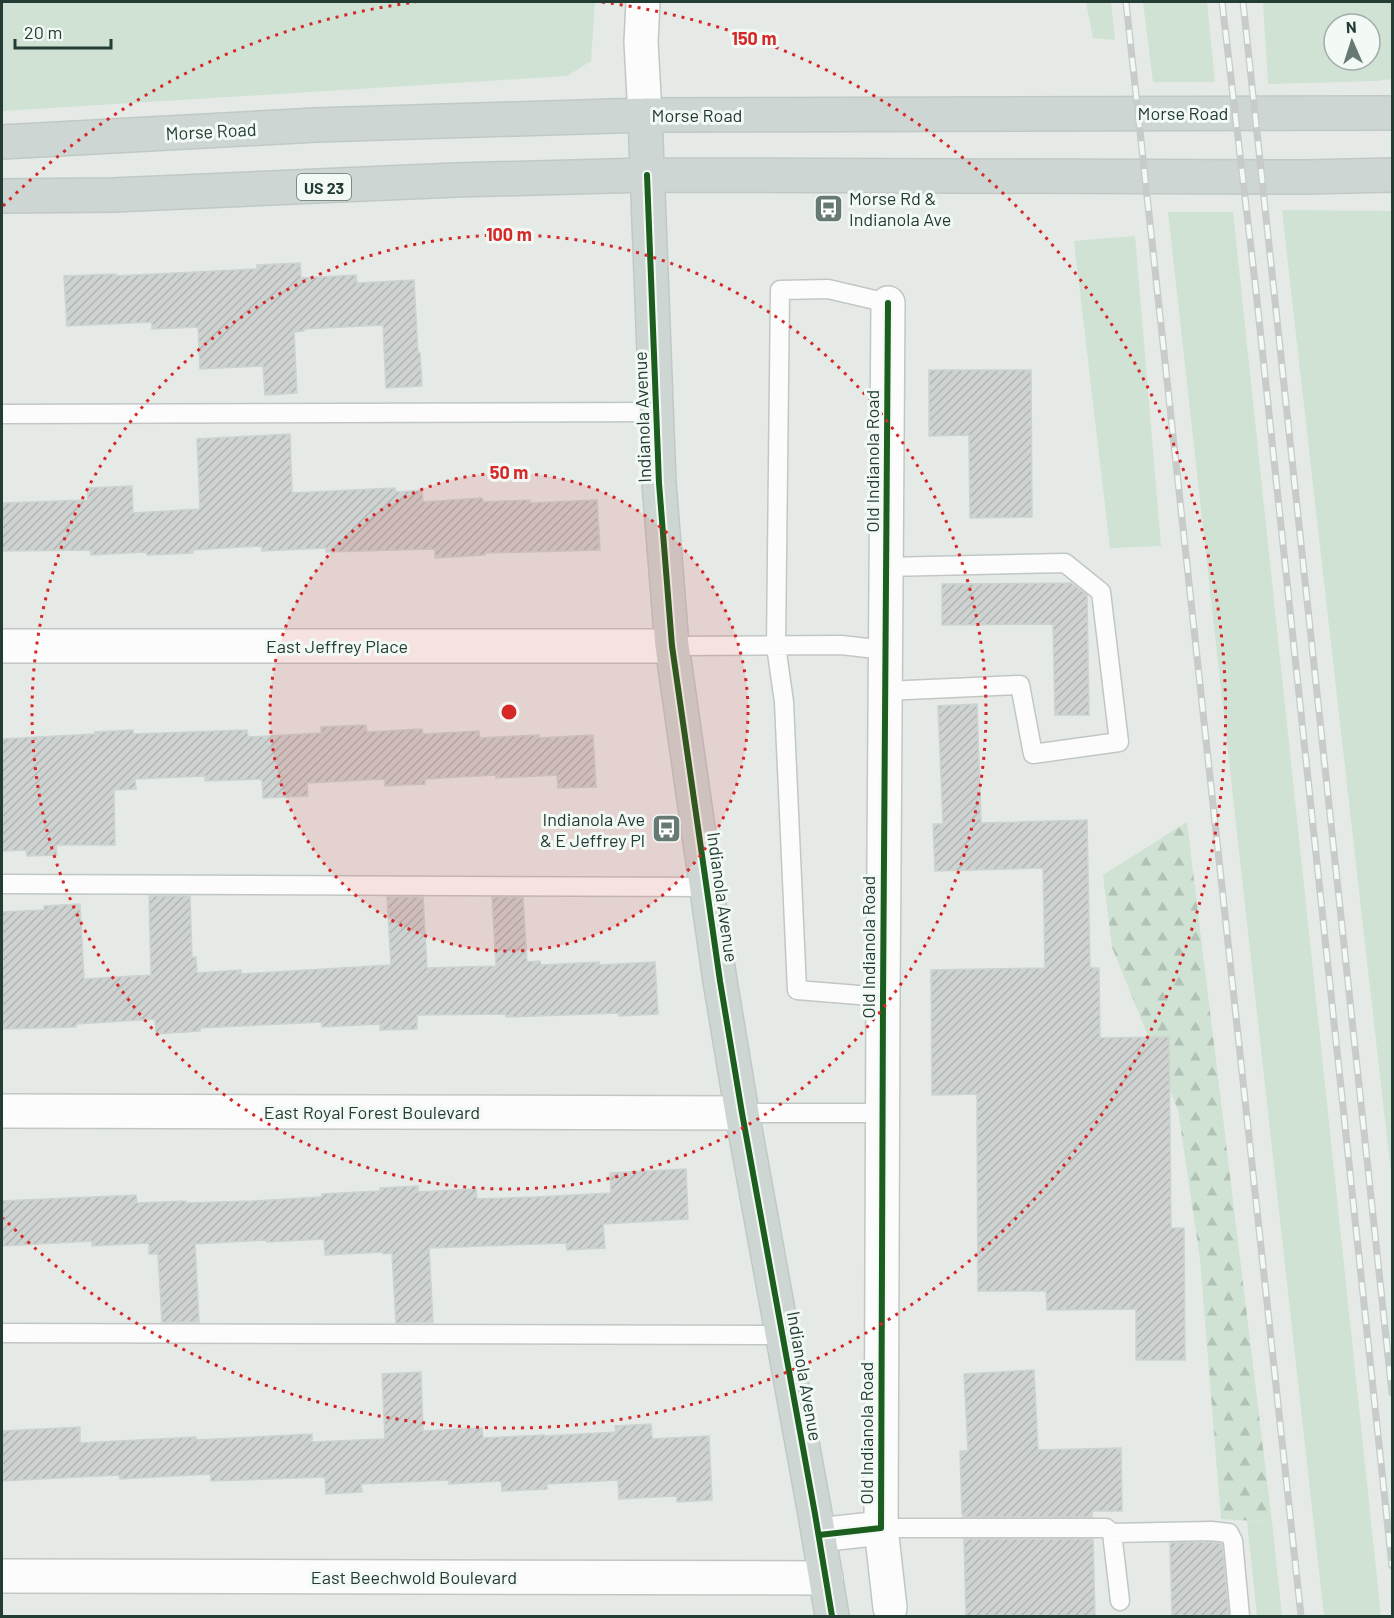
<svg xmlns="http://www.w3.org/2000/svg" width="1394" height="1618" font-family="Barlow,sans-serif">
<style>
.green{fill:#cfe2d3;fill-rule:evenodd}
.forest{fill:url(#forest-firs)}
.building{fill:url(#building-hatch);stroke:#cdd3d0;stroke-width:1.5}
.lines{fill:none;stroke-linecap:round;stroke-linejoin:round}
.service-casing{stroke:#c2c7c4;stroke-width:21}
.minor-casing{stroke:#c2c7c4;stroke-width:36}
.secondary-casing{stroke:#c1c7c4;stroke-width:36}
.primary-casing{stroke:#c1c9c6;stroke-width:36}
.service{stroke:#fbfcfb;stroke-width:18}
.minor{stroke:#fbfcfb;stroke-width:33}
.secondary{stroke:#fbfcfb;stroke-width:33}
.primary{stroke:#ced6d3;stroke-width:33}
.rail-casing{stroke:#c7cbc9;stroke-width:7}
.rail{stroke:#f3f9f5;stroke-width:4.5;stroke-dasharray:14;stroke-linecap:butt}
.cycleway-casing{stroke:#f3f9f5;stroke-width:10}
.cycleway{stroke:#1b5e20;stroke-width:6}
.ring{fill:none;stroke:#d62828;stroke-width:3;stroke-dasharray:3 6}
.labels{text-anchor:middle;dominant-baseline:central;stroke-width:6;stroke-linejoin:round;paint-order:stroke}
.shield{fill:#f3f9f5;stroke:#61756e;stroke-width:1.5}
.shield-label{font-size:16px;font-weight:bold;fill:#233c34}
.street-label{font-size:18px;fill:#233c34;stroke:#f3f9f5}
.poi-label{font-size:18px;fill:#233c34;stroke:#f3f9f5;text-anchor:start}
.centre{fill:#d62828;stroke:#f3f9f5;stroke-width:3}
.ring-label{font-size:18px;text-anchor:middle;font-weight:bold;fill:#d62828;stroke:#f3f9f5;stroke-width:6;stroke-linejoin:round;paint-order:stroke}
</style>
<defs>
<pattern id="forest-firs" width="22" height="20" patternUnits="userSpaceOnUse" patternTransform="scale(1.5)"><rect width="22" height="20" fill="#cfe2d3"/><path d="M5 1l3.5 6h-7zM16 11l3.5 6h-7z" fill="#b1c3b6"/></pattern>
<pattern id="building-hatch" width="6" height="6" patternUnits="userSpaceOnUse" patternTransform="scale(1.5)"><rect width="6" height="6" fill="#ced2d0"/><path d="M-1 1l2-2M0 6l6-6M5 7l2-2" fill="none" stroke="#b1b5b3"/></pattern>
</defs>
<rect width="100%" height="100%" fill="#e5eae7"/>
<path class="green" d="M2 2H595L591 61 567 76 2 111Z
M1086 2H1111L1115 40 1093 38Z
M1143 2H1207L1215 82H1153Z
M1263 2H1392V79L1376 81 1268 84ZM1334 24H1370V60H1334Z
M1282 210 1392 211V1182L1283 220Z
M1168 212H1233L1381 1616H1324Z
M1135 236 1161 546 1110 548 1074 241Z
M1247 1521 1272 1522 1282 1616H1257Z"/>
<path class="forest" d="M1187 822 1272 1522 1221 1519 1200 1259 1178 1110 1112 947 1103 875Z"/>
<path class="building" d="M300 263 301 278 356 275 357 283 414 280 418 353H420L422 386 386 388 383 325 304 329V331L294 332 297 393 265 395 263 366 200 369 198 327 152 329V322L67 326 64 276 116 274V276L257 269V265Z
M929 370H1031L1032 517 970 518 969 435 929 436Z
M290 434 292 493 395 488 396 492 422 490 423 502 482 498 483 502 530 500V503L597 500 600 550 485 553V555L435 558V549L326 552V548L262 551V546L192 550 193 553 147 555 146 552 91 555 90 550 2 551V503L88 500 87 488 132 486 133 513 200 509 197 439Z
M1071 583 1087 595 1089 715H1055L1053 624 942 625V584Z
M977 704 981 823 1087 820 1090 968H1099L1100 1038 1169 1037 1171 1228H1184L1185 1360H1136V1309L1047 1310 1046 1291H978L977 1094 932 1095 931 970 1045 968 1043 868 935 871 933 824H943L938 706Z
M366 725 367 732 422 729 423 734 479 731 480 738 539 735V738L593 735 596 787 558 788 557 775 496 778V775L425 779V784L385 786V779L307 783 308 796 263 798 262 779 205 781V776L135 779 136 789 114 790 115 845H56L57 855 27 856 26 850 2 851V739L95 734V732L133 730V734L247 730 248 737 321 733V727Z
M149 896H190L192 958 196 957 197 973 241 970V974L391 965 387 897H423L427 968 496 966 492 897H523L527 962 540 961 541 965 599 962V965L655 962 658 1014 619 1016V1013L506 1017V1014L417 1015V1029L380 1030V1024L322 1027V1022L200 1028V1031L156 1034 155 1019 76 1024V1027L2 1029V912L44 910V906L80 904 84 979 151 975Z
M686 1169 688 1219 603 1224 605 1248 567 1250 566 1243 429 1248 433 1322 396 1323 392 1253 383 1254V1252L325 1255 324 1239 267 1242 266 1240 195 1244 199 1322H162L158 1254H149V1243L92 1246V1241L2 1246V1201L136 1195 137 1203 186 1201V1203L253 1201 322 1197V1194L380 1191V1188L418 1186V1192L476 1189 477 1199 536 1197 611 1193 610 1173Z
M1034 1370 1038 1450 1121 1448 1122 1511H1092V1517H963V1514H962L960 1451H968L964 1374Z
M421 1372 423 1431 482 1428 483 1438 544 1435 545 1436 616 1432 615 1426 651 1424 652 1439 709 1436 712 1500 677 1502V1496L619 1499 618 1480 547 1484V1489L502 1491 501 1481 449 1484V1480L361 1484 362 1492 326 1494 325 1477 211 1481V1474L120 1479 119 1475 2 1481V1431L80 1427V1443L196 1437V1440L312 1434V1442L385 1439 382 1374Z
M964 1539H1093L1095 1617H966Z
M1210 1542 1222 1544 1229 1617H1172L1170 1543Z"/>
<g class="lines">
<defs>
<path id="service" d="M2 414 656 412
M672 646 841 645 885 650
M885 691 1020 685 1033 754 1119 742 1101 592 1065 563 886 567
M2 884 707 887
M883 997 797 990 784 702 776 646 780 290 828 289 888 303
M742 1113H882
M2 1333 782 1335
M881 1528H1106L1112 1533 1120 1601
M1112 1533 1211 1531 1229 1533 1233 1541 1240 1616"/>
<path id="minor" d="M2 646H672
M2 1111 742 1113
M881 1528 890 1608
M819 1535 881 1528 883 997 888 303
M2 1576 826 1578"/>
<path id="secondary" d="M643 2 641 42 645 115"/>
<path id="primary" d="M645 115 659 483 672 646 720 981 742 1113 815 1514 832 1616
M2 142 316 125 645 115 1392 113
M2 196 113 195 456 180 647 175 1306 177 1392 175"/>
</defs>
<use href="#service" class="service-casing"/>
<use href="#minor" class="minor-casing"/>
<use href="#secondary" class="secondary-casing"/>
<use href="#primary" class="primary-casing"/>
<use href="#service" class="service"/>
<use href="#minor" class="minor"/>
<use href="#secondary" class="secondary"/>
<use href="#primary" class="primary"/>
<defs>
<path id="rail" d="M1126 2 1301 1616
M1222 2 1255 282 1392 1566
M1243 2 1392 1393"/>
</defs>
<use href="#rail" class="rail-casing"/>
<use href="#rail" class="rail"/>
<defs>
<path id="cycleway" d="M647 175 659 483 672 646 720 981 742 1113 815 1514 832 1616
M819 1535 881 1528 883 997 888 303"/>
</defs>
<use href="#cycleway" class="cycleway-casing"/>
<use href="#cycleway" class="cycleway"/>
</g>
<circle cx="509" cy="712" r="239" fill="#d62828" fill-opacity=".12"/>
<g class="ring">
<circle cx="509" cy="712" r="239"/>
<circle cx="509" cy="712" r="477"/>
<path d="M3 206A716 716 0 0 1 416 2M602 2A716 716 0 1 1 3 1218"/>
</g>
<defs>
<symbol id="bus-square" viewBox="-11 -11 22 22"><rect x="-9" y="-9" width="18" height="18" rx="4" fill="#677973" stroke="#f3f9f5"/><path d="M-5-6H5V4H4V6H2V4H-2V6H-4V4H-5ZM-3.5-4V0h7V-4ZM-3.5 1.2v1.5H-2V1.2ZM2 1.2v1.5H3.5V1.2Z" fill="#fff"/></symbol>
</defs>
<g fill-rule="evenodd">
<use href="#bus-square" x="812" y="192" width="33" height="33"/>
<use href="#bus-square" x="650" y="812" width="33" height="33"/>
</g>
<g class="labels">
<rect class="shield" x="297" y="174" width="54" height="26" rx="4.5"/>
<g class="shield-label">
<text x="324" y="187">US 23</text>
</g>
<g class="street-label">
<text x="1183" y="113">Morse Road</text>
<text x="697" y="115">Morse Road</text>
<text transform="translate(211 131) rotate(-3)">Morse Road</text>
<text transform="translate(642 417) rotate(-92)">Indianola Avenue</text>
<text transform="translate(872 461) rotate(-90)">Old Indianola Road</text>
<text x="337" y="646">East Jeffrey Place</text>
<text transform="translate(723 897) rotate(82)">Indianola Avenue</text>
<text transform="translate(868 947) rotate(-90)">Old Indianola Road</text>
<text x="372" y="1112">East Royal Forest Boulevard</text>
<text transform="translate(805 1376) rotate(80)">Indianola Avenue</text>
<text transform="translate(866 1433) rotate(-90)">Old Indianola Road</text>
<text x="414" y="1577">East Beechwold Boulevard</text>
</g>
<g class="poi-label">
<text x="849" y="198">Morse Rd &amp;<tspan x="849" dy="21">Indianola Ave</tspan></text>
<text x="645" y="819" text-anchor="end">Indianola Ave<tspan x="645" dy="21">&amp; E Jeffrey Pl</tspan></text>
</g>
</g>
<circle cx="509" cy="712" r="9" class="centre"/>
<g class="ring-label">
<text x="754" y="45">150 m</text>
<text x="509" y="241">100 m</text>
<text x="509" y="479">50 m</text>
</g>
<rect width="1394" height="1618" fill="none" stroke="#233c34" stroke-width="6"/>
<g transform="translate(1352 42) rotate(357)"><circle r="28" fill="#f3f9f5" stroke="#a0ada8" stroke-width="1.5"/>
<path d="M0-4.5L10 22L0 15L-10 22Z" fill="#677973"/>
<text y="-9" font-size="16" font-weight="bold" text-anchor="middle" fill="#233c34">N</text>
</g>
<path d="M15 39v9h96v-9" fill="none" stroke="#233c34" stroke-width="3"/>
<text x="24" y="39" font-size="18" fill="#233c34" stroke="#f3f9f5" stroke-width="4.5" paint-order="stroke">20 m</text>
</svg>
